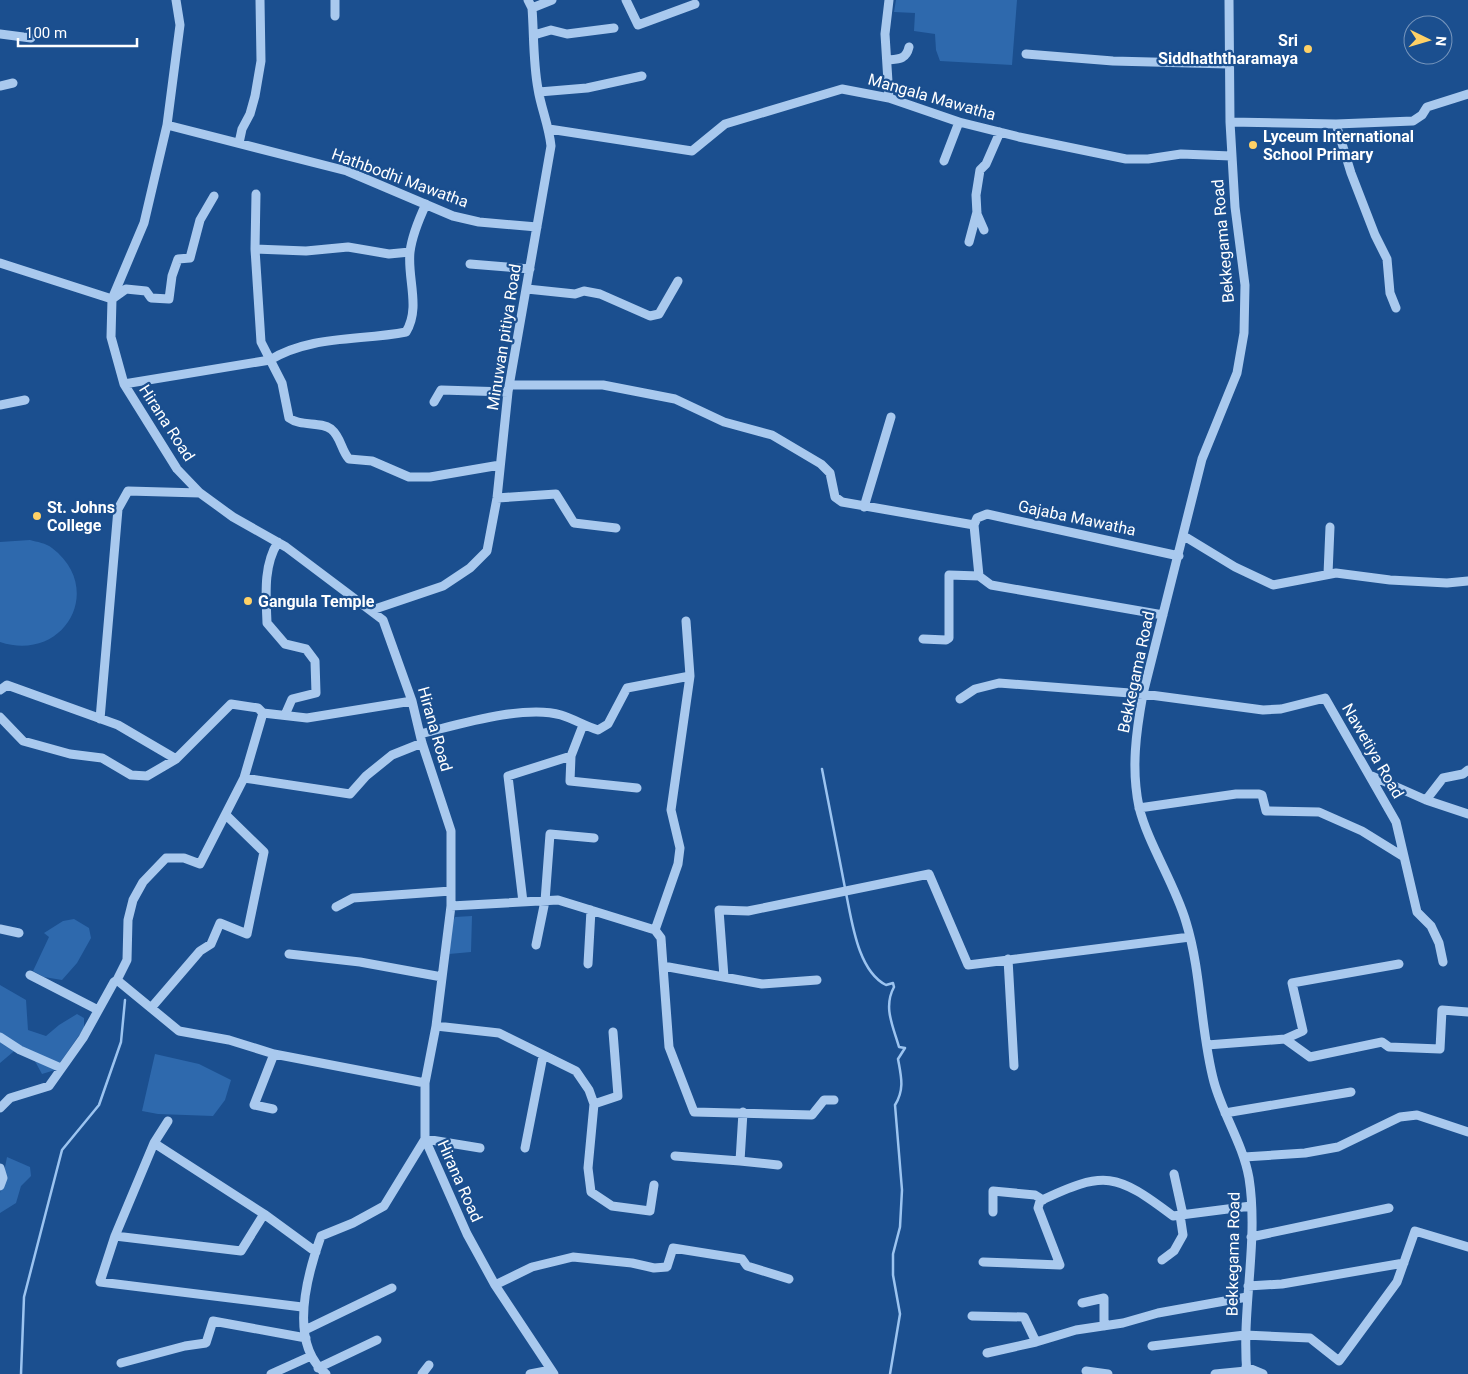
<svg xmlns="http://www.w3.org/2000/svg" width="1468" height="1374" font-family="Roboto,sans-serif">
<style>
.green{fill:#2e69ad}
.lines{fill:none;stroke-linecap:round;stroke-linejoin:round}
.stream{stroke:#9cc4f0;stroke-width:2.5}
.minor{stroke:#a9c9ee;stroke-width:9}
.poi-dot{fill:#ffd166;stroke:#1b4f8f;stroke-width:2}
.labels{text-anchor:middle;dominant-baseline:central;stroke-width:4.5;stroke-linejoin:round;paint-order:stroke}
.poi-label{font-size:16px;font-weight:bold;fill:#fff;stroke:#1b4f8f;text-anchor:start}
.street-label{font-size:16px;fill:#fff;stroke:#1b4f8f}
</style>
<rect width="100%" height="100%" fill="#1b4f8f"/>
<path class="green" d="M896 0H1017L1012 65 940 61 936 50 935 34 914 31 915 13 894 12Z
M30 540C37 542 46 543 52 548 106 589 64 663 0 642V542Z
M472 916 471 952 449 954 453 921 455 917Z
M74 919 89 928 91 938 77 963 62 980 44 977 33 971 49 937 44 933 63 921Z
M0 985 26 1000 28 1030 46 1036 59 1025 77 1014 84 1018V1028L55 1070 42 1074 31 1054 19 1047 0 1063Z
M155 1054 199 1064 231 1080 225 1100 213 1116 158 1114 142 1111Z
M7 1157 30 1167 31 1176 21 1186 16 1203 0 1213V1193Z"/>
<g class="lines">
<path class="stream" d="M822 769 845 888
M846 893C852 922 858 971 886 985L893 983 894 987C883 1007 893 1026 899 1047L905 1048 898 1059C901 1076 905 1089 895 1105L902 1190 900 1227 893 1254V1275L900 1314 890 1374
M21 1374 24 1297 62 1150 99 1105 121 1042 125 1000"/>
<path class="minor" d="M626 0 638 25 695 4
M1229 0 1230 122 1235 207 1245 285 1244 333 1237 373 1202 459 1143 694C1136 732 1131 769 1139 807 1148 844 1175 884 1186 922 1202 974 1200 1030 1214 1082 1223 1115 1243 1144 1249 1178 1259 1242 1241 1309 1247 1374
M532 8 552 0
M335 16V0
M0 34 31 38
M534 35 551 30 567 34 614 28
M1026 54 1113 61 1228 64
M887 60C898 59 906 60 909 47
M0 86 13 83
M539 92 587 88 642 76
M889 98 885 34 889 0
M1230 122 1336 124 1413 121 1422 115 1427 107 1468 94
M1336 124 1351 173 1375 235 1387 259 1390 293 1396 308
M167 125 347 171 453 216 479 222 537 227
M549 129 692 151 725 124 842 89 889 98 959 122 1019 137 1126 159H1148L1181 154 1231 156
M239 143 242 129 250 114 255 96 261 61 260 0
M944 161 959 122
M256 194 255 249 261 342 282 383 289 418C301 427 320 421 331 429 341 437 341 450 349 459L372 461 409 477H430L500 465
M984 230 977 214 976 195 980 170 986 164 1000 132
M969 242 977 212
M255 249 306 251 348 247 389 254 410 252
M0 263 112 299 111 337 124 384 177 469 200 493 233 517 286 547 383 620 412 701 422 743 451 831V906L436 1026 425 1083V1139L467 1234 495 1285 554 1374
M470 264 530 269
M527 289 575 294 584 291 600 294 650 316 659 314 678 281
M112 299 144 223 167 125 180 25 176 0
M112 299 126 289 146 291 151 298 169 299 172 276 178 259 190 258 200 220 214 196
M124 384 270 360C311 335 360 341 406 332 421 308 407 278 410 252 412 235 419 219 426 204
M510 385H603L675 399 724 422 772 435 821 464 830 473 835 497 842 502 974 525
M434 402 441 390 508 392
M0 405 25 400
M497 498 556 494 574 523 616 528
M864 507 891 417
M1184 536 1235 567 1273 585 1336 573 1390 580 1447 583 1468 581
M278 542C263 566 266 595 267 623L285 644 306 649 315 661 316 693 292 699 285 715
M1328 574 1330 527
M979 576 974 525 977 518 987 514 1179 556
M372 610 443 586 470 568 487 551 497 498 508 392 551 146C549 126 541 108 538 89 533 62 534 35 532 8L528 0
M686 621 690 676
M923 639 946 640 949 638V575L979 576 991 585 1163 615
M0 690 7 685 118 725 176 759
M960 699 975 689 999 683 1143 694 1263 710 1281 709 1325 698 1396 822 1417 912 1431 926 1439 943 1443 962
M263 713 307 718 412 701
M0 717 23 741 70 754 102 758 131 775 147 776 176 759 231 704 258 708 263 713 244 778
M100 719 118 509 128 491 200 493
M583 725 571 756 570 781 637 788
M420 734C457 725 525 704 561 715 574 719 585 726 598 730L608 724 627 688 690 676 671 810 680 848 678 864 655 930
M422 743 392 755 366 776 350 794 244 778 200 864 184 858H166L143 882 133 900 128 920 127 960 117 980 179 1031 229 1040 274 1054 425 1083
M1372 776 1426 800 1468 814
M1426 800 1443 778 1463 774 1468 770
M1139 808 1236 794H1259L1262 795 1266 811 1319 812 1362 831 1404 857
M523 902 508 776 571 756
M451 906 558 900 655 930 661 938 663 966 762 984 817 980
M336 907 353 898 451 891
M0 929 19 933
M536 945 545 901 550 834 594 838
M289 954 360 962 442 977
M1008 959 1014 1066
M588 964 591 910
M663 966 669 1047 694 1112 812 1115 824 1100H834
M30 975 98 1010
M724 977 719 910 748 911 929 874 968 965 1190 937
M151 1008 200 951 211 944 220 923 247 934 264 852 226 815
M436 1026 499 1033 576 1071 589 1090 594 1104 588 1168 591 1192 612 1206 650 1211 654 1185
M0 1037 20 1050 61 1068
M1285 1039 1303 1031 1292 983 1399 964
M1207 1045 1285 1039 1310 1057 1382 1042 1389 1047 1440 1049 1442 1010 1468 1012
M594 1104 618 1096 613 1032
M0 1108 10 1098 49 1086 83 1038 114 982 117 980
M273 1109 254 1105 274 1054
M1225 1113 1351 1092
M154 1143 168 1121
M525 1148 543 1056
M675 1156 740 1161 743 1112
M1244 1157 1305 1153 1338 1147 1400 1117 1417 1115 1468 1132
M740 1161 778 1165
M0 1168 3 1178 0 1186
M1174 1174 1183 1215
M993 1212V1191L1035 1195 1043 1200
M115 1236 241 1251 264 1214
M1251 1237 1389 1208
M1162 1260 1174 1251 1183 1235 1180 1215
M983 1262 1060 1265 1038 1208 1040 1201C1105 1170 1116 1173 1173 1216L1251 1206
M495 1285 532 1267 573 1257 632 1263 654 1268 667 1267 673 1248 742 1259 747 1266 789 1279
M1248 1286 1282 1284 1404 1263
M1082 1303 1104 1298V1326
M302 1307 100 1282 115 1236 154 1143 264 1214 316 1252
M972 1316 1024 1317 1036 1342 1076 1330 1123 1323 1158 1313 1247 1297
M305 1330 392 1288
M1152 1346 1245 1335 1310 1338 1339 1361 1397 1282 1415 1231 1468 1247
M987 1353 1036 1342
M121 1363 185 1346 206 1343 213 1321 306 1338
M1246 1367 1263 1374
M318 1368 377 1340
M1086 1371 1108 1374
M271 1374 311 1356
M326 1374C288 1343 307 1275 321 1236L353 1223 384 1206 425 1139 480 1148
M422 1374 429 1365
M530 1374 551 1370
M1215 1374 1246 1371"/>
</g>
<g class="poi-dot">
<circle cx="1308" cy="49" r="5"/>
<circle cx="1253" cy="145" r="5"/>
<circle cx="37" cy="516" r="5"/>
<circle cx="248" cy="601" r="5"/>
</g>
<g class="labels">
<g class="poi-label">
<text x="1298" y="40" text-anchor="end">Sri<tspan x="1298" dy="18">Siddhaththaramaya</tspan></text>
<text x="1263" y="136">Lyceum International<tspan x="1263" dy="18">School Primary</tspan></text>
<text x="47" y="507">St. Johns<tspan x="47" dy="18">College</tspan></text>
<text x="258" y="601">Gangula Temple</text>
</g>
<g class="street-label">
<text transform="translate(932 97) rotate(16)">Mangala Mawatha</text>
<text transform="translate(400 178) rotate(20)">Hathbodhi Mawatha</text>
<text transform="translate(1223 241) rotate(-95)">Bekkegama Road</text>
<text transform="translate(504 337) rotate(-81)">Minuwan pitiya Road</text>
<text transform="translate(167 423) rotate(57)">Hirana Road</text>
<text transform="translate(1077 518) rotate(12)">Gajaba Mawatha</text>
<text transform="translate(1136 672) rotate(-78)">Bekkegama Road</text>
<text transform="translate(435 729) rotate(74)">Hirana Road</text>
<text transform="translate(1373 751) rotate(60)">Nawetiya Road</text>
<text transform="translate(460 1181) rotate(66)">Hirana Road</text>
<text transform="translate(1233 1254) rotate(-89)">Bekkegama Road</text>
</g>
</g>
<g transform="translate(1428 40) rotate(95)"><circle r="24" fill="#1b4f8f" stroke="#7695bc"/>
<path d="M0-4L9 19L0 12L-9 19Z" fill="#ffd166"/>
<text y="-8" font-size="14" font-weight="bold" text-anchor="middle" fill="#ffffff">N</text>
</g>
<path d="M18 38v8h119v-8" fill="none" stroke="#ffffff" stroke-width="2.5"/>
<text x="25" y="38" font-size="15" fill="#ffffff" stroke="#1b4f8f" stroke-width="4" paint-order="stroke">100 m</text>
</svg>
